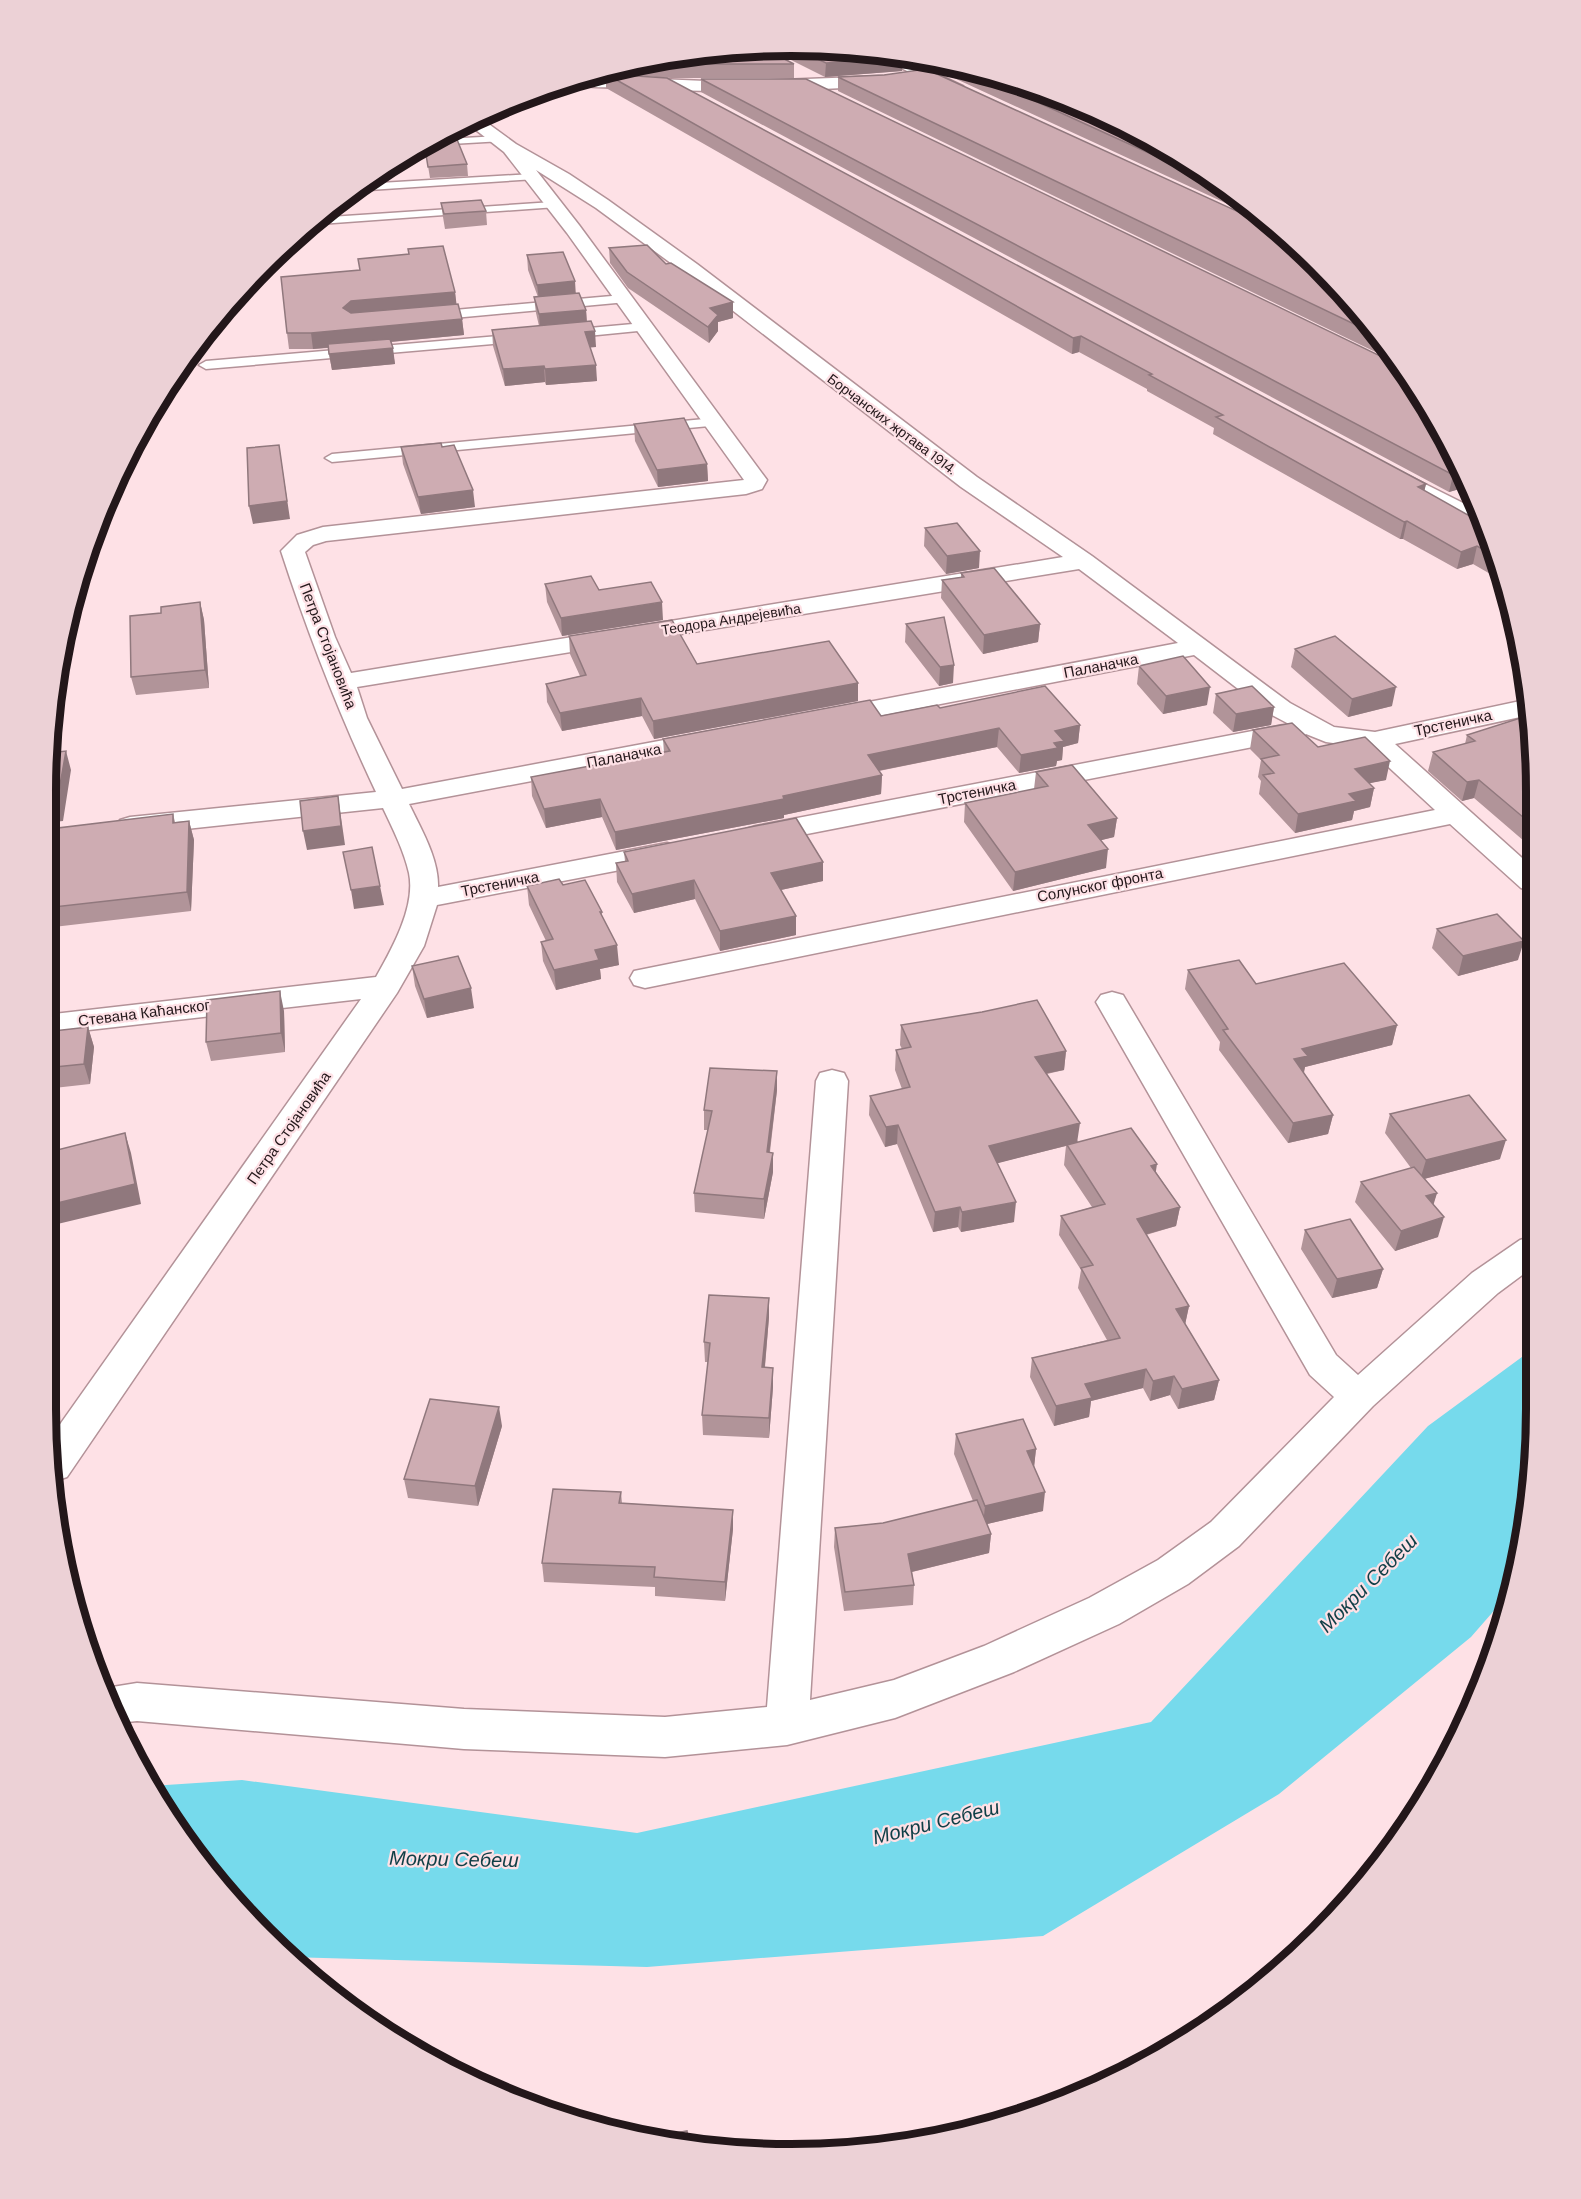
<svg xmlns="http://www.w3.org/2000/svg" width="1581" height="2199" font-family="'DM Sans',sans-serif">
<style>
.water{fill:#76daec}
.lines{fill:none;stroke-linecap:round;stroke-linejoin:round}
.service-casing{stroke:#b39298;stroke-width:3}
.minor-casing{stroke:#b39298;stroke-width:3}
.service{fill:#fff;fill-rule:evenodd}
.minor{fill:#fff;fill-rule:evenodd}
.wall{fill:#b19499}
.shaded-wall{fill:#90787d}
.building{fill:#ceacb2;stroke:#90787d;stroke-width:1.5}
.labels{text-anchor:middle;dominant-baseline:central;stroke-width:4.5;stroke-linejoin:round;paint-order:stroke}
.far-street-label{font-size:14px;fill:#23171a;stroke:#fee1e6}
.street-label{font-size:15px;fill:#23171a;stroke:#fee1e6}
.near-water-label{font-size:20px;font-style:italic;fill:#0f3e46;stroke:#fee1e6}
.rim{fill:none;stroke:#23171a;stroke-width:8}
</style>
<rect width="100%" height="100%" fill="#fee1e6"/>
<path class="water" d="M1534 1348V1457L1512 1590 1471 1637 1279 1794 1043 1936 647 1967 288 1957 170 1822 151 1786 242 1780 637 1833 1151 1722 1428 1426Z"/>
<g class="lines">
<defs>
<path id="service" d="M499 136 504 139 503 141 416 146 428 140Z
M532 174 537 177 536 179 354 191 363 184Z
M553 202 557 203V207L306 225 315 218Z
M623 295 627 296 629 299 627 302 432 320 426 316 432 312Z
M644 323 648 324 650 327 648 330 567 338 561 334 567 330Z
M521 334 526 335 527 338 526 341 206 369 199 365 206 361Z
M715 418 722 422 720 425 332 462 325 458 332 454Z"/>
<path id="minor" d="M873 53 901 57 963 86 965 89 957 94 951 92 876 56Z
M589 76 729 82 883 76 891 81 883 86C796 91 709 93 622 88 607 87 581 89 568 80Z
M479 117 516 144 569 174 608 200 697 264 977 477 1092 556 1290 703 1334 727 1375 732 1530 699V715L1395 744 1531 866V891L1521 888 1450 824 645 988 634 985 630 978 634 971 1435 810 1368 748 1326 742 1306 734 1303 737 1294 739 756 844 746 841 742 835 746 829 756 826 1289 724 1272 715 1194 655 832 725 823 723 819 717 823 711 832 709 1178 643 1079 569 357 687 367 718 402 789 707 732 716 734 720 740 716 746 707 748 409 804C421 829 439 859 438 887L667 843 677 846 681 852 677 858 667 861 437 905 424 946 397 993 67 1477 55 1481 49 1440 361 999 45 1035V1015L376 977C392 949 416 906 409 873 404 851 393 829 383 808L130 835 120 832 116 826 120 820 130 817 376 792C339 714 308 634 281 551L297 535 323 527 744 480 567 233 504 152 467 123ZM536 170 596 208 683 272 961 487 1063 557 351 673 335 637 305 552 313 545 326 541 746 494 762 489 767 480 579 225Z
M1409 476 1481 512 1486 530 1476 528 1401 488 1398 483 1401 478Z
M1112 992 1123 995 1336 1355 1358 1375 1472 1273 1520 1240 1533 1236V1267L1498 1293 1373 1406 1239 1546 1188 1584 1119 1624 1014 1672 895 1718 787 1745 665 1757 464 1749 137 1721 118 1723 100 1689 137 1683 464 1709 665 1717 767 1707 816 1081 820 1073 832 1070 844 1073 848 1081 810 1700 894 1680 984 1646 1089 1598 1158 1560 1211 1522 1334 1397 1310 1375 1096 1002 1101 995Z"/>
</defs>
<use href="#service" class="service-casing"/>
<use href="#minor" class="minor-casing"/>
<use href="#service" class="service"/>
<use href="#minor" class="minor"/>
</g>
<path class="wall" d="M840 47 903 58 902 71 825 77 769 49Z
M694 51 794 64V78H671L599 73Z
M910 58 950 65 930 68Z
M955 66 984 70 1121 122 1245 199 1273 225 954 78Z
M606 74 1426 484 1424 491 1484 524 1499 579 1473 564 1457 569 1403 539H1400L1213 434 1214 428 1147 391V389L1079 352 1072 354 606 88Z
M838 77 1351 299 1396 362 838 91Z
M701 79 1399 365 1470 486 1449 492 701 92Z
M424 142 467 164 468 176 430 178Z
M441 203 486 211 487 225 445 229 443 217Z
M609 248 666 264 733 302V318L718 322V331L709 343 628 288 610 263Z
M408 249 455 292 456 304 462 319 464 335 391 342 395 364 332 370 328 348 313 349H289L287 333 360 270 408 255Z
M527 255 576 293 586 310 587 322 596 347H590L597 381 546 385 545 382 505 386 493 346 492 330 539 326 536 313 534 297H538L528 270Z
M634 424 707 464 708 481 658 487 635 441Z
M401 447H442L475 507 421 514 403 464Z
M925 528 979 568 946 574 924 546Z
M961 573 1040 624 1038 642 983 654 941 598 942 580 961 577Z
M545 584 599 590 663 620 562 636 547 602Z
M200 602 204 620 209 688 136 695 131 677 161 613Z
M906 624 953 683 939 686 905 642Z
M569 636 697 664 858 683V701L654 739 642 716 562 731 547 702 546 684 580 676 570 654Z
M1295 649 1392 706 1348 717 1291 667Z
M1139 666 1207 705 1163 714 1137 684Z
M1216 694 1274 707 1271 725 1233 732 1213 713Z
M940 708 1080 725 1078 743 1063 747 1062 760 1057 761 1056 766 1019 773 997 747 879 771 882 775 881 794 784 815V818L616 850 602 817 546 828 532 796 531 777 664 753 663 739 881 716Z
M1530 715 1531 847 1474 798 1462 801 1428 771 1433 752 1465 744 1467 735Z
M1253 730 1386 780 1369 783 1374 788 1370 807 1354 811 1352 820 1295 833 1259 794 1261 781 1258 777 1261 760 1250 749Z
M1036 772 1117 818 1114 837 1101 840 1106 868 1013 891 964 822 965 803 1034 789Z
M173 814 175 822 189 821 194 840 191 911 45 928V825L59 828Z
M624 852 823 881 781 890 796 916V935L720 951 695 899 634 913 617 882 616 863 625 861Z
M563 885 602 912V916L619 965 600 969 601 979 556 990 543 961 541 942 546 941 529 905 527 886Z
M1437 929 1518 960 1458 976 1432 948Z
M412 966 474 1008 427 1018 415 986Z
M1188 970 1256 984 1397 1025 1392 1045 1305 1067 1304 1073 1333 1115 1328 1134 1288 1143 1219 1050 1220 1042 1185 989Z
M284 1011 285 1052 211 1061 206 1042Z
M901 1025 1066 1051 1064 1070 1047 1074 1078 1142 1156 1172 1180 1207 1176 1226 1146 1235 1189 1306 1185 1324 1219 1380 1214 1400 1178 1409 1170 1395 1150 1401 1143 1388 1091 1401 1089 1417 1054 1426 1030 1377 1032 1358 1107 1340 1078 1288 1081 1270 1059 1235 1061 1216 1092 1207 1064 1165 1066 1146 997 1163 1014 1222 961 1232 958 1227 933 1232 897 1144 885 1147 869 1115 870 1096 902 1089 895 1070 896 1050 902 1049 900 1045Z
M88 1027 94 1047 90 1084 45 1089V1032Z
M777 1090 770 1152 773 1153V1172L764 1219 695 1212 694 1193 708 1130H704V1110Z
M1390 1114 1500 1159 1424 1179 1437 1193 1433 1204 1438 1237 1395 1251 1355 1202 1361 1182 1411 1168 1385 1133Z
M1305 1230 1383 1269 1377 1288 1332 1298 1301 1249Z
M769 1298V1317L765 1367 773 1387 769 1438 703 1435 702 1415 708 1362H705L704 1342Z
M502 1426 478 1506 408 1498 404 1479Z
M956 1434 1036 1449 1034 1466 1043 1511 987 1524 991 1534 989 1553 912 1572 914 1585 913 1605 844 1611 834 1547 835 1528 883 1523 973 1501 954 1454Z
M621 1492 622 1503 733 1510V1529L725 1601 655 1596V1587L544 1582 542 1563Z"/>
<path class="shaded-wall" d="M903 58 902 71 825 77 826 63Z
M931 62 950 65 930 68Z
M575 281 576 297 539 300 537 285Z
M455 292 457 308 353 317 343 308 351 301Z
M733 302V318L718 322V331L709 343 708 327 710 308Z
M586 310 587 326 540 330 539 314Z
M462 319 464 335 313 349 311 333Z
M595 331 596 347 586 348 585 332Z
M1081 336 1079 352 1072 354 1073 338Z
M393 348 395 364 332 370 329 354Z
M596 365 597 381 546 385 545 369Z
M544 366 545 382 505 386 503 369Z
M279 445 290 519 253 524 249 506Z
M707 464 708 481 658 487 657 470Z
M1463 472 1470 486 1449 492 1453 475Z
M1426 484 1422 501 1418 487Z
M473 490 475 507 421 514 418 497Z
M1407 521 1403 539H1400L1404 522Z
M1477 546 1473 564 1457 569 1461 552Z
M980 551 979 568 946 574 947 556Z
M200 602 204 620 209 688 205 670Z
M662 602 663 620 562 636 561 618Z
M1040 624 1038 642 983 654 984 635Z
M954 665 953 683 939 686 940 667Z
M858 683V701L654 739 653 721Z
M1210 687 1207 705 1163 714 1166 696Z
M1396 687 1392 706 1348 717 1352 699Z
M641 698 642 716 562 731 560 713Z
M1274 707 1271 725 1233 732 1236 714Z
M1080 725 1078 743 1063 747 1062 760 1057 761 1056 766 1019 773 1021 755 1055 731Z
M999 728 997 747 867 773 868 755Z
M66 751 71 770 63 821 45 823V804Z
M1390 761 1386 780 1351 787 1355 769Z
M882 775 881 794 784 815V818L616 850 615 832Z
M1479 780 1474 798 1462 801 1467 782Z
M1374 788 1370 807 1354 811 1352 820 1295 833 1298 814 1349 794Z
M338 796 345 845 307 850 303 831Z
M600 799 602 817 546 828 544 809Z
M1117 818 1114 837 1086 844 1088 825Z
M189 821 194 840 191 911 187 892Z
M1108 849 1106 868 1013 891 1015 872Z
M823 862V881L771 892V873Z
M694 880 695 899 634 913 632 894Z
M380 886 384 905 354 909 351 890Z
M796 916V935L720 951V931Z
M1524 941 1518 960 1458 976 1463 956Z
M617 945 619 965 600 969 601 979 556 990 554 970 595 950Z
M471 988 474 1008 427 1018 424 999Z
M280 991 284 1011 285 1052 281 1033Z
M1397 1025 1392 1045 1305 1067 1303 1075 1294 1059 1302 1049Z
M88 1027 94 1047 90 1084 84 1064Z
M1066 1051 1064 1070 1033 1076 1035 1057Z
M777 1071V1090L767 1172V1152Z
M1333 1115 1328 1134 1288 1143 1293 1123Z
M1080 1123 1077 1143 987 1166 989 1146Z
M898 1125 897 1144 885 1147 886 1127Z
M125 1133 131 1153 141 1204 45 1227V1206Z
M1506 1140 1500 1159 1420 1180 1426 1160Z
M773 1153V1172L764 1219V1199Z
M1157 1164 1154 1184 1151 1166Z
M1437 1193 1431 1213 1426 1196Z
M1016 1202 1014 1222 961 1232 962 1212Z
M960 1207 958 1227 933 1232 935 1212Z
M1180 1207 1176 1226 1133 1238 1137 1219Z
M1444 1217 1438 1237 1395 1251 1401 1231Z
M1383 1269 1377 1288 1332 1298 1337 1279Z
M769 1298V1317L763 1387 762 1367Z
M1189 1306 1185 1325 1176 1309Z
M773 1368V1387L769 1438V1418Z
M1146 1369 1143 1388 1091 1401 1089 1417 1054 1426 1056 1406 1085 1384Z
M1174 1376 1170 1395 1150 1401 1153 1381Z
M1219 1380 1214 1400 1178 1409 1182 1389Z
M499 1407 502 1426 478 1506 475 1486Z
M1036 1449 1034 1468 1027 1451Z
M1045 1492 1043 1511 983 1525 985 1506Z
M733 1510V1529L725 1601V1582Z
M991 1534 989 1553 907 1573 908 1554Z"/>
<path class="building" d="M840 47 900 57 903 58 826 63 794 48Z
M765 49 794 64H671L645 63 694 51Z
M958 66 984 70 1121 122 1230 190Z
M926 69 1278 230 1351 299 1377 335 838 77 884 75Z
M606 74 667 78 1426 484 1418 487 1484 524 1493 555 1477 546 1461 552 1407 521 1404 522 1216 417 1223 415 1149 375 1152 374 1081 336 1073 338Z
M701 79H806L1399 365 1436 417 1463 472 1453 475Z
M456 137 467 164 428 167 424 142 432 139Z
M481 200 486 211 444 214 441 203Z
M647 245 666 264 671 263 733 302 710 308 718 315 708 327 627 272 609 248Z
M443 246 455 292 351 301 343 308 351 313 458 304 462 319 311 333H287L281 277 360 270 358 259 409 254 408 249Z
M563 252 575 281 537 285 527 255Z
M579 293 586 310 539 314 534 297Z
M591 321 595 331 585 332 596 365 545 369 544 366 503 369 492 330Z
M390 339 393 348 329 354 328 344Z
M684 418 707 464 657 470 634 424Z
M441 443 442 447 454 445 473 490 418 497 401 447Z
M279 445 287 501 249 506 247 448Z
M957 523 980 551 947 556 925 528Z
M994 568 1040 624 984 635 942 580 964 577 961 573Z
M591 576 599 590 651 582 662 602 561 618 545 584Z
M200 602 205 670 131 677 130 616 161 613V607Z
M944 617 954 665 940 667 906 624Z
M672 620 697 664 829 641 858 683 653 721 641 698 560 713 546 684 586 675 569 636Z
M1335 636 1396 687 1352 699 1295 649Z
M1183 656 1210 687 1166 696 1139 666Z
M1045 686 1080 725 1055 731 1064 741 1054 743 1058 748 1021 755 999 728 868 755 882 775 783 796 784 799 615 832 600 799 544 809 531 777 670 751 663 739 870 700 881 716 937 705 940 708Z
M1252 686 1274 707 1236 714 1216 694Z
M1530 715V760L1527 761 1530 763V823L1479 780 1467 782 1433 752 1475 741 1467 735Z
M1292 723 1318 747 1365 737 1390 761 1355 769 1374 788 1349 794 1356 801 1298 814 1263 775 1274 773 1261 759 1279 755 1253 730Z
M66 751 57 802 45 804V790L49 753Z
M1072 765 1117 818 1088 825 1108 849 1015 872 965 803 1048 786 1036 772Z
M338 796 341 826 303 831 300 801Z
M173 814V823L189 821 187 892 45 908V825L58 824 57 828Z
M796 818 823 862 771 873 796 916 720 931 694 880 632 894 616 863 628 861 624 852Z
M372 847 380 886 351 890 343 852Z
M559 879 563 885 585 880 602 912H600L617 945 595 950 599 960 554 970 541 942 553 939 527 886Z
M1497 914 1524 941 1463 956 1437 929Z
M458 956 471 988 424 999 412 966Z
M1239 960 1256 984 1344 963 1397 1025 1302 1049 1308 1056 1294 1059 1333 1115 1293 1123 1223 1030 1228 1029 1188 970Z
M280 991 281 1033 206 1042 207 1000Z
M1037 1000 1066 1051 1035 1057 1080 1123 989 1146 1016 1202 962 1212 960 1207 935 1212 898 1125 886 1127 870 1096 910 1087 896 1050 911 1047 901 1025 982 1012Z
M88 1027 84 1064 45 1068V1032Z
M710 1068 777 1071 767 1152 773 1153 764 1199 694 1193 712 1111 704 1110Z
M1469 1095 1506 1140 1426 1160 1390 1114Z
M1131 1128 1157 1164 1151 1166 1180 1207 1137 1219 1189 1306 1176 1309 1219 1380 1182 1389 1174 1376 1153 1381 1146 1369 1085 1384 1092 1398 1056 1406 1032 1358 1120 1338 1081 1268 1093 1265 1061 1216 1105 1204 1067 1145Z
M125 1133 135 1184 45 1206V1153Z
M1414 1167 1437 1193 1426 1196 1444 1217 1401 1231 1361 1182Z
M1350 1219 1383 1269 1337 1279 1305 1230Z
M709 1295 769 1298 762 1367 773 1368 769 1418 702 1415 710 1343 704 1342Z
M430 1399 499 1407 475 1486 404 1479Z
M1023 1419 1036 1449 1027 1451 1045 1492 985 1506 956 1434Z
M553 1489 621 1492 619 1503 733 1510 725 1582 654 1577 655 1567 542 1563Z
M977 1500 991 1534 908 1554 914 1585 845 1592 835 1528 883 1523Z
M687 2131 689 2145 643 2139Z"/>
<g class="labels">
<g class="far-street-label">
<text transform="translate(892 424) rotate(37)">Борчанских жртава 1914.</text>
<text transform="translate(731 619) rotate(-9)">Теодора Андрејевића</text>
</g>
<g class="street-label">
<text transform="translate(328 646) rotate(69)">Петра Стојановића</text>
<text transform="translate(1101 666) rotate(-11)">Паланачка</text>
<text transform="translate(1453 723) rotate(-12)">Трстеничка</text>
<text transform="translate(624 756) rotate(-11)">Паланачка</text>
<text transform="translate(977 792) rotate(-11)">Трстеничка</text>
<text transform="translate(500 884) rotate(-11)">Трстеничка</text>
<text transform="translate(1100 885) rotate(-11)">Солунског фронта</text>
<text transform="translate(144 1013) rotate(-7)">Стевана Каћанског</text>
<text transform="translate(289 1128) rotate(-55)">Петра Стојановића</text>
</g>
<g class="near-water-label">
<text transform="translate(1368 1583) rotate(-45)">Мокри Себеш</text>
<text transform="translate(936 1822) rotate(-14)">Мокри Себеш</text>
<text transform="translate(454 1859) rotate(1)">Мокри Себеш</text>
</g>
</g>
<path d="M0 0H1581V2199H0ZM791 56H791A735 735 0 0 1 1526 791V1409A735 735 0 0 1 791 2144H791A735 735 0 0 1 56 1409V791A735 735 0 0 1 791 56Z" fill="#ecd1d6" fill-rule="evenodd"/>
<path class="rim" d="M791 56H791A735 735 0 0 1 1526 791V1409A735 735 0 0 1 791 2144H791A735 735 0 0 1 56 1409V791A735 735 0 0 1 791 56Z"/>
</svg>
